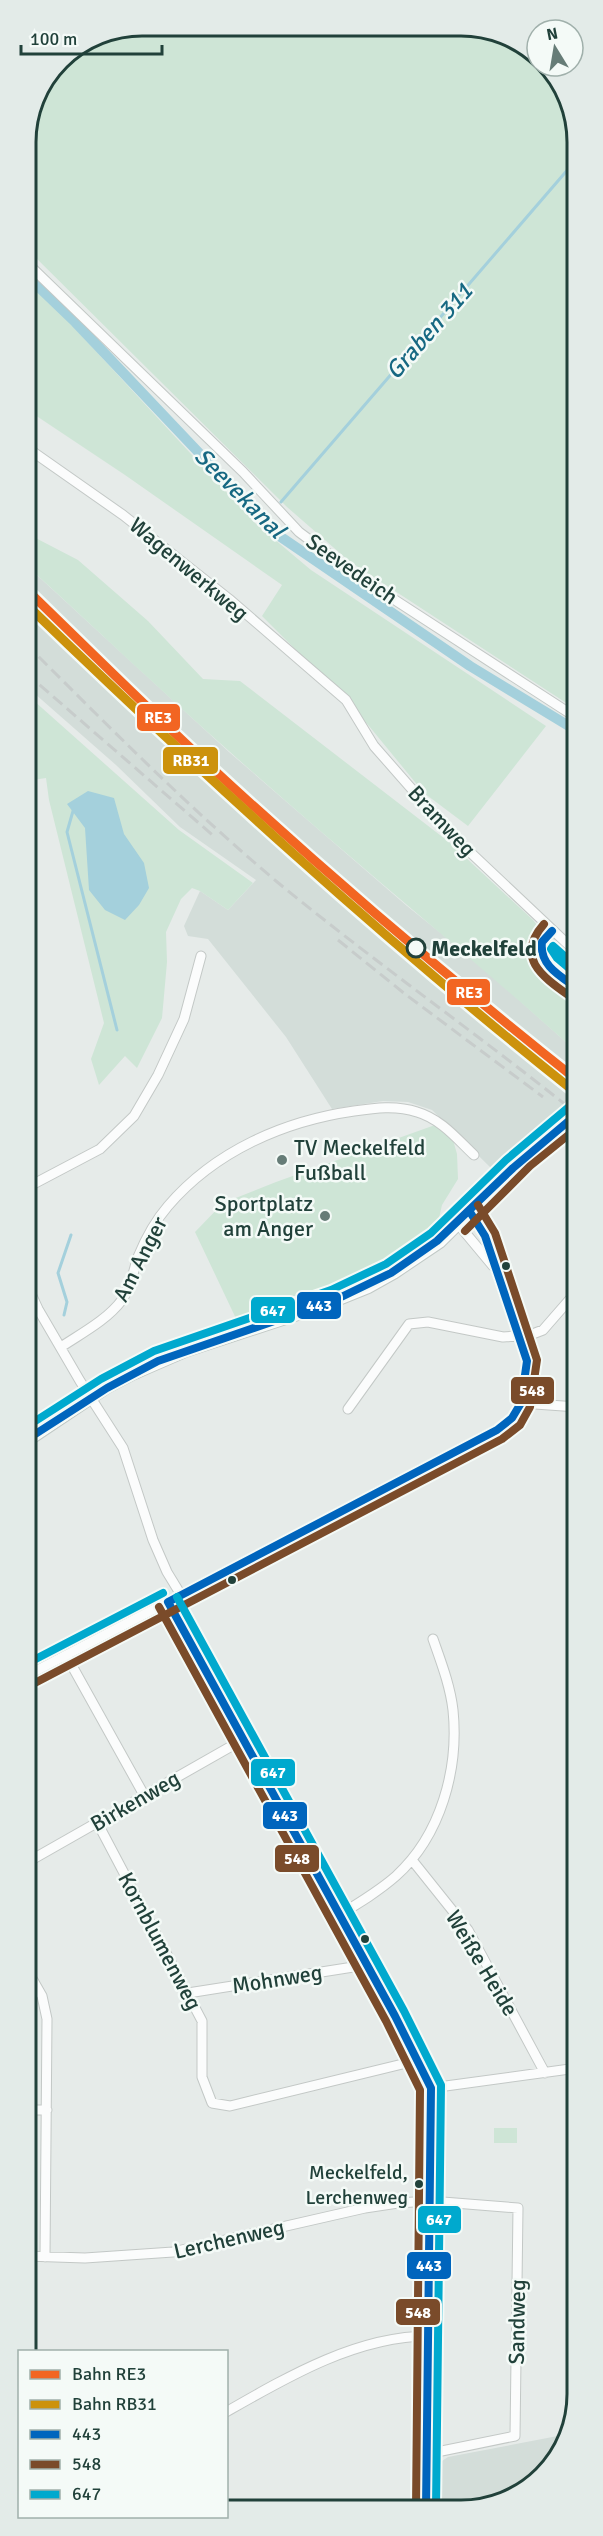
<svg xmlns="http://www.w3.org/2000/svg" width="603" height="2536" font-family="Signika,sans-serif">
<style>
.built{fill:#d3ddd9}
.green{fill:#cee5d6}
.water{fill:#a4d0dc}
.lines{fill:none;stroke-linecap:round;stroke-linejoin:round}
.stream{stroke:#a4d0dc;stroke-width:3}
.canal{stroke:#a4d0dc;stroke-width:10}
.street-casing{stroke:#c3c8c6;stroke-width:11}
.secondary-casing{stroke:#c1c9c6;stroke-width:16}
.street{stroke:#fbfcfc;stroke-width:9}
.secondary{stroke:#fbfcfc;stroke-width:14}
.rail{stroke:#c7cccb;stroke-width:3;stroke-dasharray:12 6;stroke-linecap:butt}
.secondary-bridge-casing{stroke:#c1c9c6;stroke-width:16;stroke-linecap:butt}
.secondary-bridge{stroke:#fbfcfc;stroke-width:14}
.bus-1-casing{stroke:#f4faf7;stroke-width:12}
.bus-2-casing{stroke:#f4faf7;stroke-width:12}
.bus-3-casing{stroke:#f4faf7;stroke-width:12}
.bus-1{stroke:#0065bd;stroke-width:8}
.bus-2{stroke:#7a4b2a;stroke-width:8}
.bus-3{stroke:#00a9ce;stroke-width:8}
.rail-1-casing{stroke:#f4faf7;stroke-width:14}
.rail-2-casing{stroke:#f4faf7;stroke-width:14}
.rail-1{stroke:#f26522;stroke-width:9}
.rail-2{stroke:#cc920c;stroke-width:9}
.stop-dot{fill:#f4faf7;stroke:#21413a;stroke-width:3}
.poi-dot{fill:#667c77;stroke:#f4faf7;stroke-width:2}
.bus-dot{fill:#21413a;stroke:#f4faf7;stroke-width:2}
.labels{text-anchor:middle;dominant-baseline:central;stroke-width:5;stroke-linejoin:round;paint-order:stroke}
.bus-label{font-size:20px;fill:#21413a;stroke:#f4faf7;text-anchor:end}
.street-label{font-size:22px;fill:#21413a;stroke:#f4faf7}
.stop-label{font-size:22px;font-weight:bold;fill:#21413a;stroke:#f4faf7;text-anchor:start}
.poi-label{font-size:22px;fill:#21413a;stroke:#f4faf7;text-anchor:start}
.water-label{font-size:24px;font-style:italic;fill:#166882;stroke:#f4faf7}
.rim{fill:none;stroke:#21413a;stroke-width:3}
.line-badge{stroke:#f4faf7;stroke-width:2}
.badge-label{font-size:16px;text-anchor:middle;font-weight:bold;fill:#fff}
</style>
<rect width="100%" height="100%" fill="#e6ebe9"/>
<path class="built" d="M26 565 229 752 407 906 473 959 577 1052V1098L491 1168 432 1110 408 1102 383 1101 332 1109 286 1037 208 939 188 936 184 926 200 891 228 910 256 880 180 827 116 765 26 686Z
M563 2435 548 2471 476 2509H437L439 2463 448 2457Z"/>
<path class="green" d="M142 26 484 28 537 56V66H547L576 127 577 710 349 561 287 507 26 248V135L35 97 60 59 98 34Z
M26 280 54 306 255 523 311 570 546 726 468 826 424 793 369 726 326 680 262 616 282 585 125 475 26 409Z
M26 533 78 560 148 621 203 679 240 681 449 842 533 920 541 930 533 949 545 975 577 1000V1052C463 950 344 854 230 752 161 691 94 627 26 565Z
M33 700 179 830 253 883 228 910 200 891 192 888 181 899 166 932 167 962 162 1018 137 1068 125 1056 99 1085 91 1059 104 1023 49 800 46 778 26 781V701Z
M435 1125 453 1140 457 1154 458 1179 442 1205 437 1227 393 1263 240 1327 195 1232 223 1203 276 1182Z
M494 2128H517V2143H494Z"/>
<path class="water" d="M88 791 114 798 124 834 144 863 149 888 139 905 125 920 105 910 89 890 85 828 67 804Z"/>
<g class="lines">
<path class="stream" d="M281 502 576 160
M75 809 73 811 67 832 117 1030
M64 1315 67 1302 58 1273 71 1235
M26 1350 29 1348"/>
<path class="canal" d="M26 275 75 322 275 533 470 666 577 731"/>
<defs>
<path id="street" d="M26 262 243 472 299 532 361 578 577 718
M26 447 123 515 229 599 346 700 374 746 453 836 577 953
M552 931 542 942C536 963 562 977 577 988
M26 1188 100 1149 134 1116 158 1075 184 1019 201 956
M458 1224 493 1266
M26 1283 38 1309 80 1381 123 1448 153 1540 167 1572 181 1595
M61 1347C82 1333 107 1320 122 1300 131 1287 133 1272 138 1257 145 1240 155 1221 168 1206 215 1151 284 1121 354 1111 375 1108 396 1105 417 1112 441 1119 457 1139 474 1155
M521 1403 577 1407
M348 1409 409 1324 428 1322 503 1337 530 1335 543 1330 577 1291
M168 1602 395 2016 431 2088 426 2509
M66 1655 144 1795
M26 1676 497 1430 512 1418 521 1403 527 1361 485 1236 478 1222 470 1212
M97 1822 202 2021V2077L212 2103 230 2106 419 2060
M412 1860 468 1930 545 2073
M26 1863 244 1739
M339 1915C359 1903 379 1891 396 1876 441 1835 459 1769 453 1710 450 1685 441 1662 433 1639
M26 1968 42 1996 47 2019 45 2257
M188 1993 366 1965
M431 2088 577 2068
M26 2110H47
M26 2256 85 2258 173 2252 365 2208 398 2203 430 2201 518 2208 515 2436 427 2454
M574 2364 577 2363
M226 2412C287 2377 357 2336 429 2336"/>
<path id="secondary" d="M26 1440 105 1387 132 1373 185 1350 316 1307 368 1286 393 1272 439 1241 523 1158 565 1124"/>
</defs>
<use href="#street" class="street-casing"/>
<use href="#secondary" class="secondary-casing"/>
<use href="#street" class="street"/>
<use href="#secondary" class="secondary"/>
<path class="rail" d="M26 601 202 772 361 918 577 1091
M26 644C107 725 188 807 276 881 374 962 478 1034 577 1114
M26 673 216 838
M338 940 405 994 543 1097"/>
<defs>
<path id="secondary-bridge" d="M565 1124 577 1114"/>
</defs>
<use href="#secondary-bridge" class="secondary-bridge-casing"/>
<use href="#secondary-bridge" class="secondary-bridge"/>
<defs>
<path id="bus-1" d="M552 931 542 942C539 965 560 976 577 988
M26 1440 107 1388 158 1361 335 1300 391 1273 437 1241 513 1168 577 1114
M168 1602 395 2016 431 2088 426 2509
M168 1602 497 1430 512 1418 521 1403 527 1361 485 1236 470 1212"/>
<path id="bus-2" d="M544 924C514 958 543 977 571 997
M465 1231 530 1166 577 1128
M159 1607 386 2021 420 2090 416 2509
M31 1685 502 1439 520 1425 530 1407 537 1360 495 1233 478 1205"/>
<path id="bus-3" d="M570 961 553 946 551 949 557 958 577 975
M26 1427 101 1379 154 1351 331 1290 386 1264 431 1233 506 1160 570 1106
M177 1597 404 2011 441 2085 436 2509
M26 1664 163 1593"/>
</defs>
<use href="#bus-1" class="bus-1-casing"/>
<use href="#bus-2" class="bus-2-casing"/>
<use href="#bus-3" class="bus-3-casing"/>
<use href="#bus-1" class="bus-1"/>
<use href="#bus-2" class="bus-2"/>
<use href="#bus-3" class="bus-3"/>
<defs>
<path id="rail-1" d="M26 589C88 649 149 710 212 768 330 877 451 980 577 1080"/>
<path id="rail-2" d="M26 604C202 774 379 936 570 1088"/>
</defs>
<use href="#rail-1" class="rail-1-casing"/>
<use href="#rail-2" class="rail-2-casing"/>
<use href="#rail-1" class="rail-1"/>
<use href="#rail-2" class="rail-2"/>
</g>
<circle class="stop-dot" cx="416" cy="948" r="9"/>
<g class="poi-dot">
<circle cx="282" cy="1160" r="6"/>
<circle cx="325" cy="1216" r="6"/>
</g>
<g class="bus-dot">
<circle cx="506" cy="1266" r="5"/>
<circle cx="232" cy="1580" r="5"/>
<circle cx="365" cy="1939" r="5"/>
<circle cx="419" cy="2184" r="5"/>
</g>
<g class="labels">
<g class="bus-label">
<text x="408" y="2172">Meckelfeld,<tspan x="408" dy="25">Lerchenweg</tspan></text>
</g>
<g class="street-label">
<text transform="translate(189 569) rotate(40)">Wagenwerkweg</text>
<text transform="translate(352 569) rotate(35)">Seevedeich</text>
<text transform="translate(442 821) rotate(47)">Bramweg</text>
<text transform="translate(140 1259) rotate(-63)">Am Anger</text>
<text transform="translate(135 1801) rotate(-30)">Birkenweg</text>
<text transform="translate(160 1941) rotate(62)">Kornblumenweg</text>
<text transform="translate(482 1963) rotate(59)">Weiße Heide</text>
<text transform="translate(277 1979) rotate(-9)">Mohnweg</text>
<text transform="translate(229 2239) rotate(-13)">Lerchenweg</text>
<text transform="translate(517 2322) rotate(-89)">Sandweg</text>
</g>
<g class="stop-label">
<text x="431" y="948">Meckelfeld</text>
</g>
<g class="poi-label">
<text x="294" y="1147">TV Meckelfeld<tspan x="294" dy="25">Fußball</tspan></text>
<text x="313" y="1203" text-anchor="end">Sportplatz<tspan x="313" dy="25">am Anger</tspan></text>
</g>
<g class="water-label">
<text transform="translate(429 331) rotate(-49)">Graben 311</text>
<text transform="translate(240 493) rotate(45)">Seevekanal</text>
</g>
</g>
<path d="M0 0H603V2536H0ZM142 36H461A106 106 0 0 1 567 142V2394A106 106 0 0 1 461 2500H142A106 106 0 0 1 36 2394V142A106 106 0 0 1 142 36Z" fill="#e3ebe8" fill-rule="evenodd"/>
<path class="rim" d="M142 36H461A106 106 0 0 1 567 142V2394A106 106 0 0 1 461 2500H142A106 106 0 0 1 36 2394V142A106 106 0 0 1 142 36Z"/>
<g class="line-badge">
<rect x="136" y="703" width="45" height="29" rx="6" fill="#f26522"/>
<rect x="162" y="746" width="57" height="29" rx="6" fill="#cc920c"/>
<rect x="446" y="978" width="45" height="28" rx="6" fill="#f26522"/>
<rect x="296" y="1291" width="46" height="29" rx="6" fill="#0065bd"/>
<rect x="250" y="1296" width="46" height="28" rx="6" fill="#00a9ce"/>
<rect x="510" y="1376" width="45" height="29" rx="6" fill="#7a4b2a"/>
<rect x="250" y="1758" width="46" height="29" rx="6" fill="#00a9ce"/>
<rect x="262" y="1801" width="46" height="29" rx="6" fill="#0065bd"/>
<rect x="274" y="1844" width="46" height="29" rx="6" fill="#7a4b2a"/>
<rect x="417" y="2205" width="45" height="29" rx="6" fill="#00a9ce"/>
<rect x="406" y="2251" width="46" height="29" rx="6" fill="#0065bd"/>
<rect x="395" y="2298" width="46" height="28" rx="6" fill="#7a4b2a"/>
</g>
<g class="badge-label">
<text x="158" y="723">RE3</text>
<text x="191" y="766">RB31</text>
<text x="469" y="998">RE3</text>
<text x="319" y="1311">443</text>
<text x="273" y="1316">647</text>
<text x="532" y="1396">548</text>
<text x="273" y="1778">647</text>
<text x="285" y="1821">443</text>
<text x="297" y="1864">548</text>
<text x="439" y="2225">647</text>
<text x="429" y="2271">443</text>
<text x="418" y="2318">548</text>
</g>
<rect x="18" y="2350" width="210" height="168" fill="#f4faf7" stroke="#a0b0ab" stroke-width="1.5"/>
<rect x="30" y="2370" width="30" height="9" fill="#f26522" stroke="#a0b0ab" stroke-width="1.5"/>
<text x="72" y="2380" font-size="18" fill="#21413a">Bahn RE3</text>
<rect x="30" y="2400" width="30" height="9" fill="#cc920c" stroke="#a0b0ab" stroke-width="1.5"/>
<text x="72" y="2410" font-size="18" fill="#21413a">Bahn RB31</text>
<rect x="30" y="2430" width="30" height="9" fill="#0065bd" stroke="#a0b0ab" stroke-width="1.5"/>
<text x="72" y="2440" font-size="18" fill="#21413a">443</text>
<rect x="30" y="2460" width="30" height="9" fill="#7a4b2a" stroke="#a0b0ab" stroke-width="1.5"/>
<text x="72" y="2470" font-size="18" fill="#21413a">548</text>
<rect x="30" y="2490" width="30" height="9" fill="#00a9ce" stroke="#a0b0ab" stroke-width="1.5"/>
<text x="72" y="2500" font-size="18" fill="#21413a">647</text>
<g transform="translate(555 48) rotate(349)"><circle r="28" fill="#f4faf7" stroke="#a0b0ab" stroke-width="1.5"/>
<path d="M0-4.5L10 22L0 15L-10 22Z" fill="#667c77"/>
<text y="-9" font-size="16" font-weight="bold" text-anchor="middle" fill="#21413a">N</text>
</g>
<path d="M21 45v9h141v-9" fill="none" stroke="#21413a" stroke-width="3"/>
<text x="30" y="45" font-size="18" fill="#21413a" stroke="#f4faf7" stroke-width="4.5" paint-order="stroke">100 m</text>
</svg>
